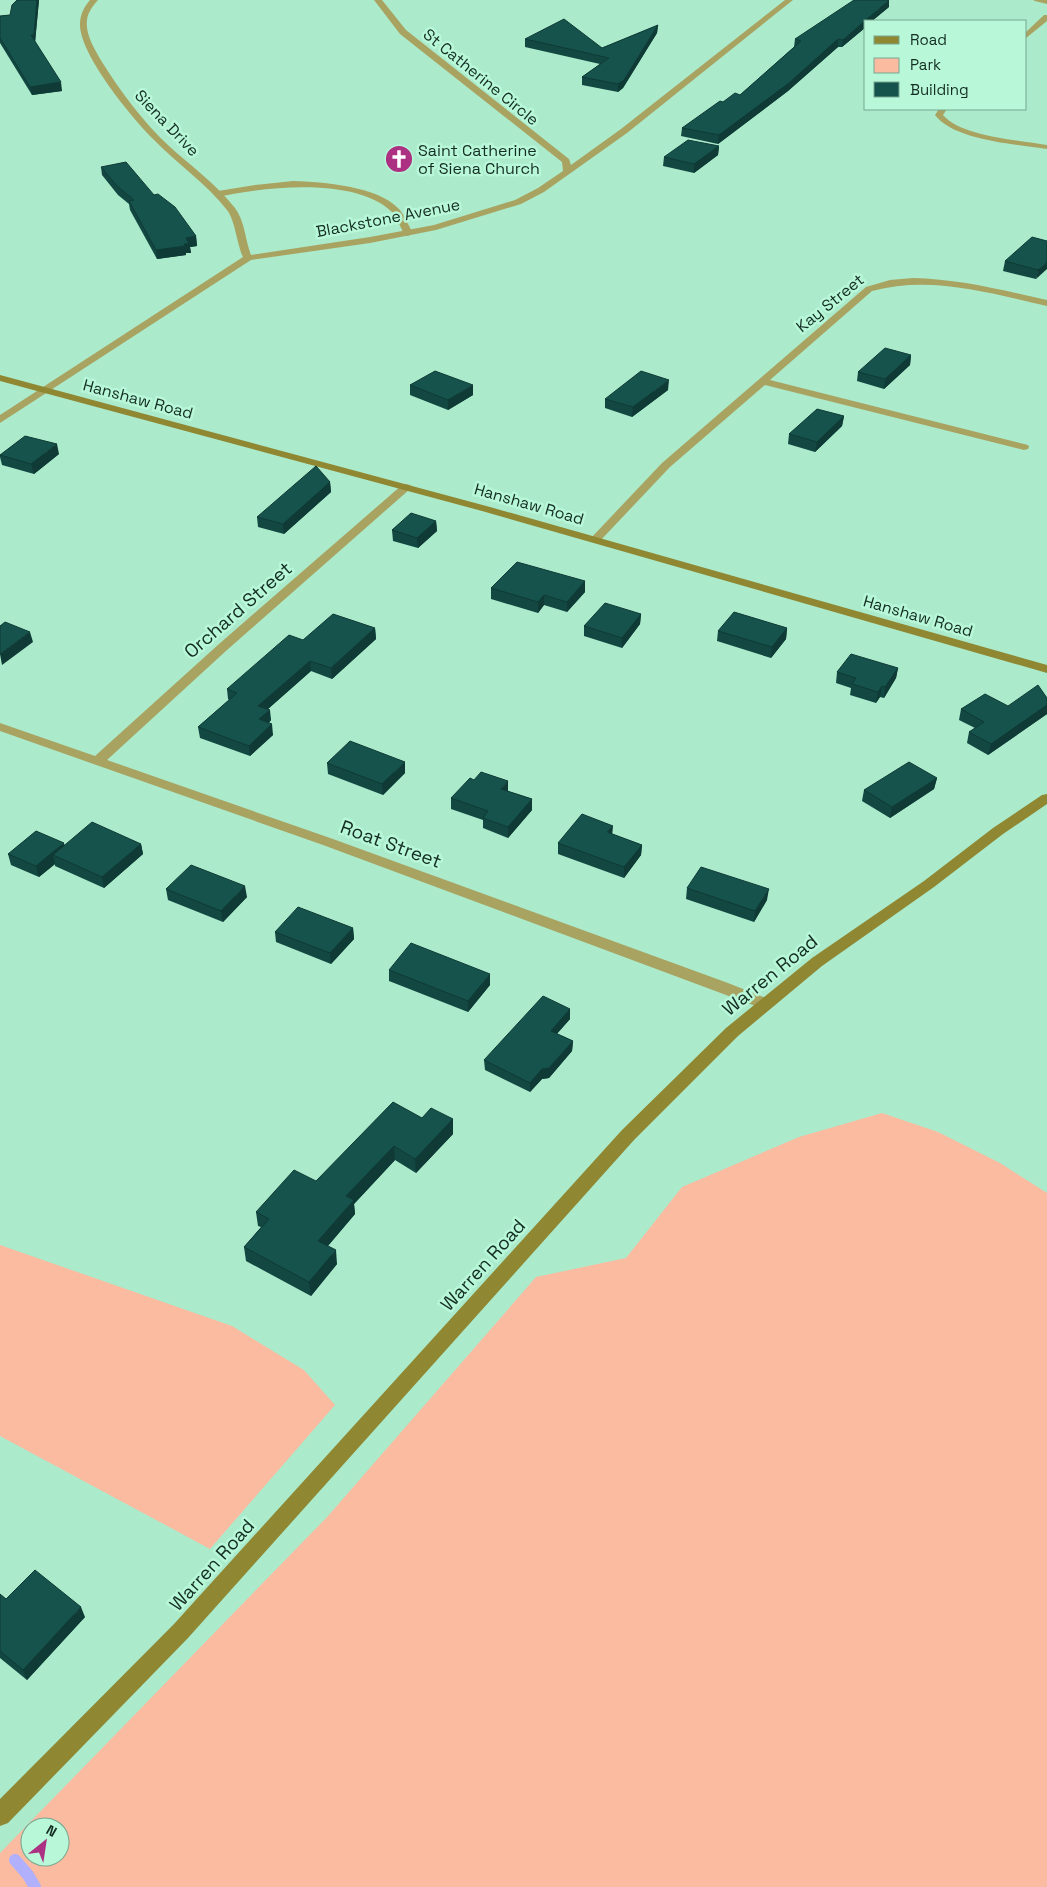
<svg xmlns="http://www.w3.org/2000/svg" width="1047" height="1887" font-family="'Space Grotesk',sans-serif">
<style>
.green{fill:#fabba1;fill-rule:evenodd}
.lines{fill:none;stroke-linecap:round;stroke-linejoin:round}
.stream{stroke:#b1b0fd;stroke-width:12}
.lane{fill:#a9a361;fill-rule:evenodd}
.street{fill:#a9a361;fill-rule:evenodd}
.secondary{fill:#8f8732;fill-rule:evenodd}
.wall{fill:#134741}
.shaded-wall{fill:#0f3a35}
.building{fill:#16534c;stroke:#0f3a35}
.labels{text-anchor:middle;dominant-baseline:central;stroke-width:5;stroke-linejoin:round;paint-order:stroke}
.far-street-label{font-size:16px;fill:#142d22;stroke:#b8f8d9}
.far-poi-label{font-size:16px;fill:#142d22;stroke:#b8f8d9;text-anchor:start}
.street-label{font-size:19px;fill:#142d22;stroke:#b8f8d9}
</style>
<rect width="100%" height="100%" fill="#abebcc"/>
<path class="green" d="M882 1113 938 1132 1000 1163 1047 1193V1887H0V1853L328 1516 536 1277 626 1258 682 1187 799 1137ZM30 1827H60V1857H30Z
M0 1245 232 1326 304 1370 335 1405 210 1549 0 1436Z"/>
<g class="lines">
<path class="stream" d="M15 1860 28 1875 35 1887"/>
<path class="lane" d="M293 181C323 182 378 186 399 209 405 216 408 225 413 233L408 236 405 235C400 228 398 218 392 212 355 176 263 187 218 197L214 194 218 191 255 185Z"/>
<path class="street" d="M90 0H98C93 6 88 12 87 20 85 34 95 50 102 62 121 92 143 122 169 146 191 166 216 184 235 208 245 221 245 240 251 255L370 237 434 225 515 200 538 188 563 171 562 162 400 34 374 0H382L406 30 569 159 571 165 621 129 785 0H793L627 133 544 192 521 204 436 230 370 243 251 260 0 423V415L243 257C237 244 235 220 227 210 206 183 177 164 153 139 132 118 79 54 80 24 80 15 84 7 90 0Z
M1033 0H1047V4L1035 1Z
M1044 15H1047V21L1026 38V32Z
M939 109H947L943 115C962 137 1019 140 1047 145V149C1016 144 955 141 935 115Z
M913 278C959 279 1002 290 1047 300V306C989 293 931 275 872 291L770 380 1028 445 1029 447 1028 449 1024 450 765 385 670 467 599 542H591L589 540 591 538 662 463 866 287 890 280Z
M406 484 410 485 412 487 410 489 227 650 107 760 333 839 728 983 771 1000 774 1004 771 1008 766 1010 761 1008 323 845 0 731V723L95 756 219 644 402 485Z"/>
<path class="secondary" d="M0 375 490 507 1047 665V673L482 511 0 381Z
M1047 794V804L1003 834 934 887 822 966 738 1036 634 1140 188 1638 8 1823 0 1826V1799L174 1624 622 1130 726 1028 812 958 924 881 993 828 1042 795Z"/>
</g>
<path class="wall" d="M17 0H39L35 42 62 91 32 95 0 43V16L10 15Z
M889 7 872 21H866V27L842 47H838L788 91 718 144 681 136 682 128 723 102 740 95 794 47 795 39Z
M658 25 657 33 623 88 618 92 582 85V77L600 64 525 47V39L602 48Z
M719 146 718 155 694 173 663 166 664 157Z
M101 167 154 195 196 236 197 246 190 247 191 253H186V255L157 259 130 210 129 204 118 195 102 175Z
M1047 241 1036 279 1003 271 1005 261Z
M911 355 910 365 884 389 857 381 858 372Z
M410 385 473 395 448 410 410 395Z
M668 390 632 417 605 408V399Z
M844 416 842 426 815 452 788 444 789 434Z
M59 454 34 474 2 465 0 457V455Z
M330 482 331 492 284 534 258 527 257 517Z
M436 521 437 531 418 548 393 541 392 530Z
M585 581V592L567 612 544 605 538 613 491 599V588Z
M641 614 640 624 622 648 584 636V626Z
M375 628 376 639 332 679 311 671 268 709 271 720 269 723 273 735 250 756 200 738 198 727 229 700 228 699 227 689 303 640Z
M787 628 786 639 771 658 717 641 718 631Z
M898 668 896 678 884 698 880 697 876 703 850 695 851 688 836 683 837 672Z
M1047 698V714L988 755 967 743 969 732 975 728 959 720 961 709 1008 706Z
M327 763 405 773 383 795 328 774Z
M937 778 934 789 890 818 862 801 864 790Z
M474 780 532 799V810L508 838 483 828V820L451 809V798Z
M612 834 642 845 641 855 624 878 558 854V843Z
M141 844 143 854 104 888 55 866V864L39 877 11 865 8 854 64 845Z
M687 888 767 900 754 922 686 899Z
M166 889 247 897 223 922 168 900Z
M353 928 354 939 331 964 276 942 275 932Z
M389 970 490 985 468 1012 389 981Z
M570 1009V1019L557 1034 573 1041 572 1051 549 1078 542 1079 530 1092 485 1070 484 1060Z
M453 1119V1134L416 1173 395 1160 354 1204 355 1214 328 1246 337 1264 311 1296 246 1261 244 1247 261 1227 258 1226 256 1212 316 1181Z
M0 1594 6 1599 85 1617 27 1680 0 1658Z"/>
<path class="shaded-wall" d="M37 0H39L35 43 31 35Z
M889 0V7L872 21H866V27L842 47 843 40Z
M658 25 657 33 623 88 618 92V84Z
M838 39V47L788 91 718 144 719 135Z
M61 82 62 91 32 95 30 87Z
M719 146 718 155 694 173V164Z
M196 236 197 246 190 247 191 253H186V255L157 259 156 250 184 244 186 238Z
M1047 262V269L1036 279 1038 270Z
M911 355 910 365 884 389 885 379Z
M669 380 668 390 632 417 633 407Z
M473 385V395L448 410V400Z
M844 416 842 426 815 452 817 442Z
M57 444 59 454 34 474 31 464Z
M330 482 331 492 284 534 283 524Z
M436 521 437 531 418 548 417 538Z
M585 581V592L567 612V602Z
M544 595V605L538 613V602Z
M641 614 640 624 622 648V638Z
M375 628 376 639 332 679 331 668Z
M787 628 786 639 771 658 772 647Z
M30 632 33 642 2 665 0 654Z
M310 661 311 671 260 716 258 706Z
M898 668 896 678 884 698 885 687Z
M882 686 880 697 876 703 878 692Z
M1047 705V714L988 755 991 744Z
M270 710 271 720 261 730 259 719Z
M272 724 273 735 250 756 249 746Z
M405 762V773L383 795 382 784Z
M937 778 934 789 890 818 892 807Z
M508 781V792L501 789Z
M532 799V810L508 838V827Z
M613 826 612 837 607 832Z
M64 843 67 854 53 855 55 864 39 877 36 866Z
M141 844 143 854 104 888 102 877Z
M642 845 641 855 624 878V867Z
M245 886 247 897 223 922 221 911Z
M769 889 767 900 754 922 755 911Z
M353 928 354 939 331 964 330 953Z
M490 974V985L468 1012V1001Z
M570 1009V1019L551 1040V1031Z
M573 1041 572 1051 549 1078 542 1079 530 1092V1083L542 1069Z
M453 1119V1134L416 1173 415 1159Z
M394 1146 395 1160 354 1204 355 1214 320 1255 318 1241 346 1196Z
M336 1250 337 1264 311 1296 309 1282Z
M81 1607 85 1617 27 1680 23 1670Z"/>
<path class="building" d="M17 0H37L34 35H31L61 82 30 87 0 38V16L10 15 12 5Z
M854 0H889L843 40 838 39 789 83 719 135 682 128 720 101 723 102 735 93 740 95 801 41 795 39Z
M564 19 602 48 658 25 624 80 618 84 582 77 609 58 525 39Z
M688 140 719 146 694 164 664 157Z
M126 162 154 195 158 194 175 207 196 236 186 238 189 244H184L185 246 156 250 129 201 134 200 117 186 101 167Z
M1032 237 1047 241V262L1038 270 1005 261Z
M885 348 911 355 885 379 858 372Z
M435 371 473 385 448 400 410 385Z
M641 371 669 380 633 407 605 399Z
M817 409 844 416 817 442 789 434Z
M25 436 57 444 31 464 0 455Z
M316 466 330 482 283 524 257 517Z
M411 513 436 521 417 538 392 530Z
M517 562 585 581 567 602 544 595 538 602 491 588Z
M605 603 641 614 622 638 584 626Z
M734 612 787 628 772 647 718 631Z
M333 614 375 628 331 668 310 661 258 706 270 710 259 719 272 724 249 746 198 727 237 693 227 689 289 635 303 640Z
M5 622 30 632 0 654V626Z
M851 654 898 668 885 687 882 686 878 692 852 684 856 678 837 672Z
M1038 685 1047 698V705L991 744 969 732 984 722 961 709 985 694 1008 706Z
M350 741 405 762 382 784 327 763Z
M909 762 937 778 892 807 864 790Z
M481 772 508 781 501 789 532 799 508 827 483 818 488 811 451 798 470 778 474 780Z
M582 814 613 826 607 832 642 845 624 867 558 843Z
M92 822 141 844 102 877 53 855Z
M36 831 64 843 36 866 8 854Z
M191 865 245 886 221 911 166 889Z
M701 867 769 889 755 911 687 888Z
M298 907 353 928 330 953 275 932Z
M411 943 490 974 468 1001 389 970Z
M543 996 570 1009 551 1031 573 1041 549 1068 542 1069 530 1083 484 1060Z
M393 1102 422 1118 431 1108 453 1119 415 1159 394 1146 346 1196 354 1200 318 1241 336 1250 309 1282 244 1247 269 1219 256 1212 294 1170 316 1181Z
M35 1570 81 1607 23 1670 0 1651V1594L6 1599Z"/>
<defs>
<symbol id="church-disc" viewBox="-11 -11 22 22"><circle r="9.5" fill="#ac3183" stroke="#b8f8d9"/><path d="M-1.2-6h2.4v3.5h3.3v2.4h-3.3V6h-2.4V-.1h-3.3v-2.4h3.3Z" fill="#fff"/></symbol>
</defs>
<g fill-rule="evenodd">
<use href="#church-disc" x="383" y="143" width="32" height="32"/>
</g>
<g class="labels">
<g class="far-street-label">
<text transform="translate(481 77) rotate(39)">St Catherine Circle</text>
<text transform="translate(167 123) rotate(46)">Siena Drive</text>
<text transform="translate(388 218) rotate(-11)">Blackstone Avenue</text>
<text transform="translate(830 303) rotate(-39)">Kay Street</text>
<text transform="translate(138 399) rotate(15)">Hanshaw Road</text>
<text transform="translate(529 504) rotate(16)">Hanshaw Road</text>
<text transform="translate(918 616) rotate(16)">Hanshaw Road</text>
</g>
<g class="far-poi-label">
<text x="418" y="150">Saint Catherine<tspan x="418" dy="18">of Siena Church</tspan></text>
</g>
<g class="street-label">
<text transform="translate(238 610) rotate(-41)">Orchard Street</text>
<text transform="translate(391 844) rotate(20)">Roat Street</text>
<text transform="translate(770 975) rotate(-39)">Warren Road</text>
<text transform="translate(483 1265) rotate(-48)">Warren Road</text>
<text transform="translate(212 1565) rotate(-48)">Warren Road</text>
</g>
</g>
<rect x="864" y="20" width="162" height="90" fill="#b8f8d9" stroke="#76a790"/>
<rect x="874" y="36" width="25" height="8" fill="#8f8732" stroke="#76a790"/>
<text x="910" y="45" font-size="15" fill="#142d22">Road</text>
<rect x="874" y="58" width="25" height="15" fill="#fabba1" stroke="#76a790"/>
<text x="910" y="70" font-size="15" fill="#142d22">Park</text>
<rect x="874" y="82" width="25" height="15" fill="#16534c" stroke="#76a790"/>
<text x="910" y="95" font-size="15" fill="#142d22">Building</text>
<g transform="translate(45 1842) rotate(30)"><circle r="24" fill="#b8f8d9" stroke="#76a790"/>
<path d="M0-4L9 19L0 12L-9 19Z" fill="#ac3183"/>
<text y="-8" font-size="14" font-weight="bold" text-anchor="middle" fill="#142d22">N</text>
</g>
</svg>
